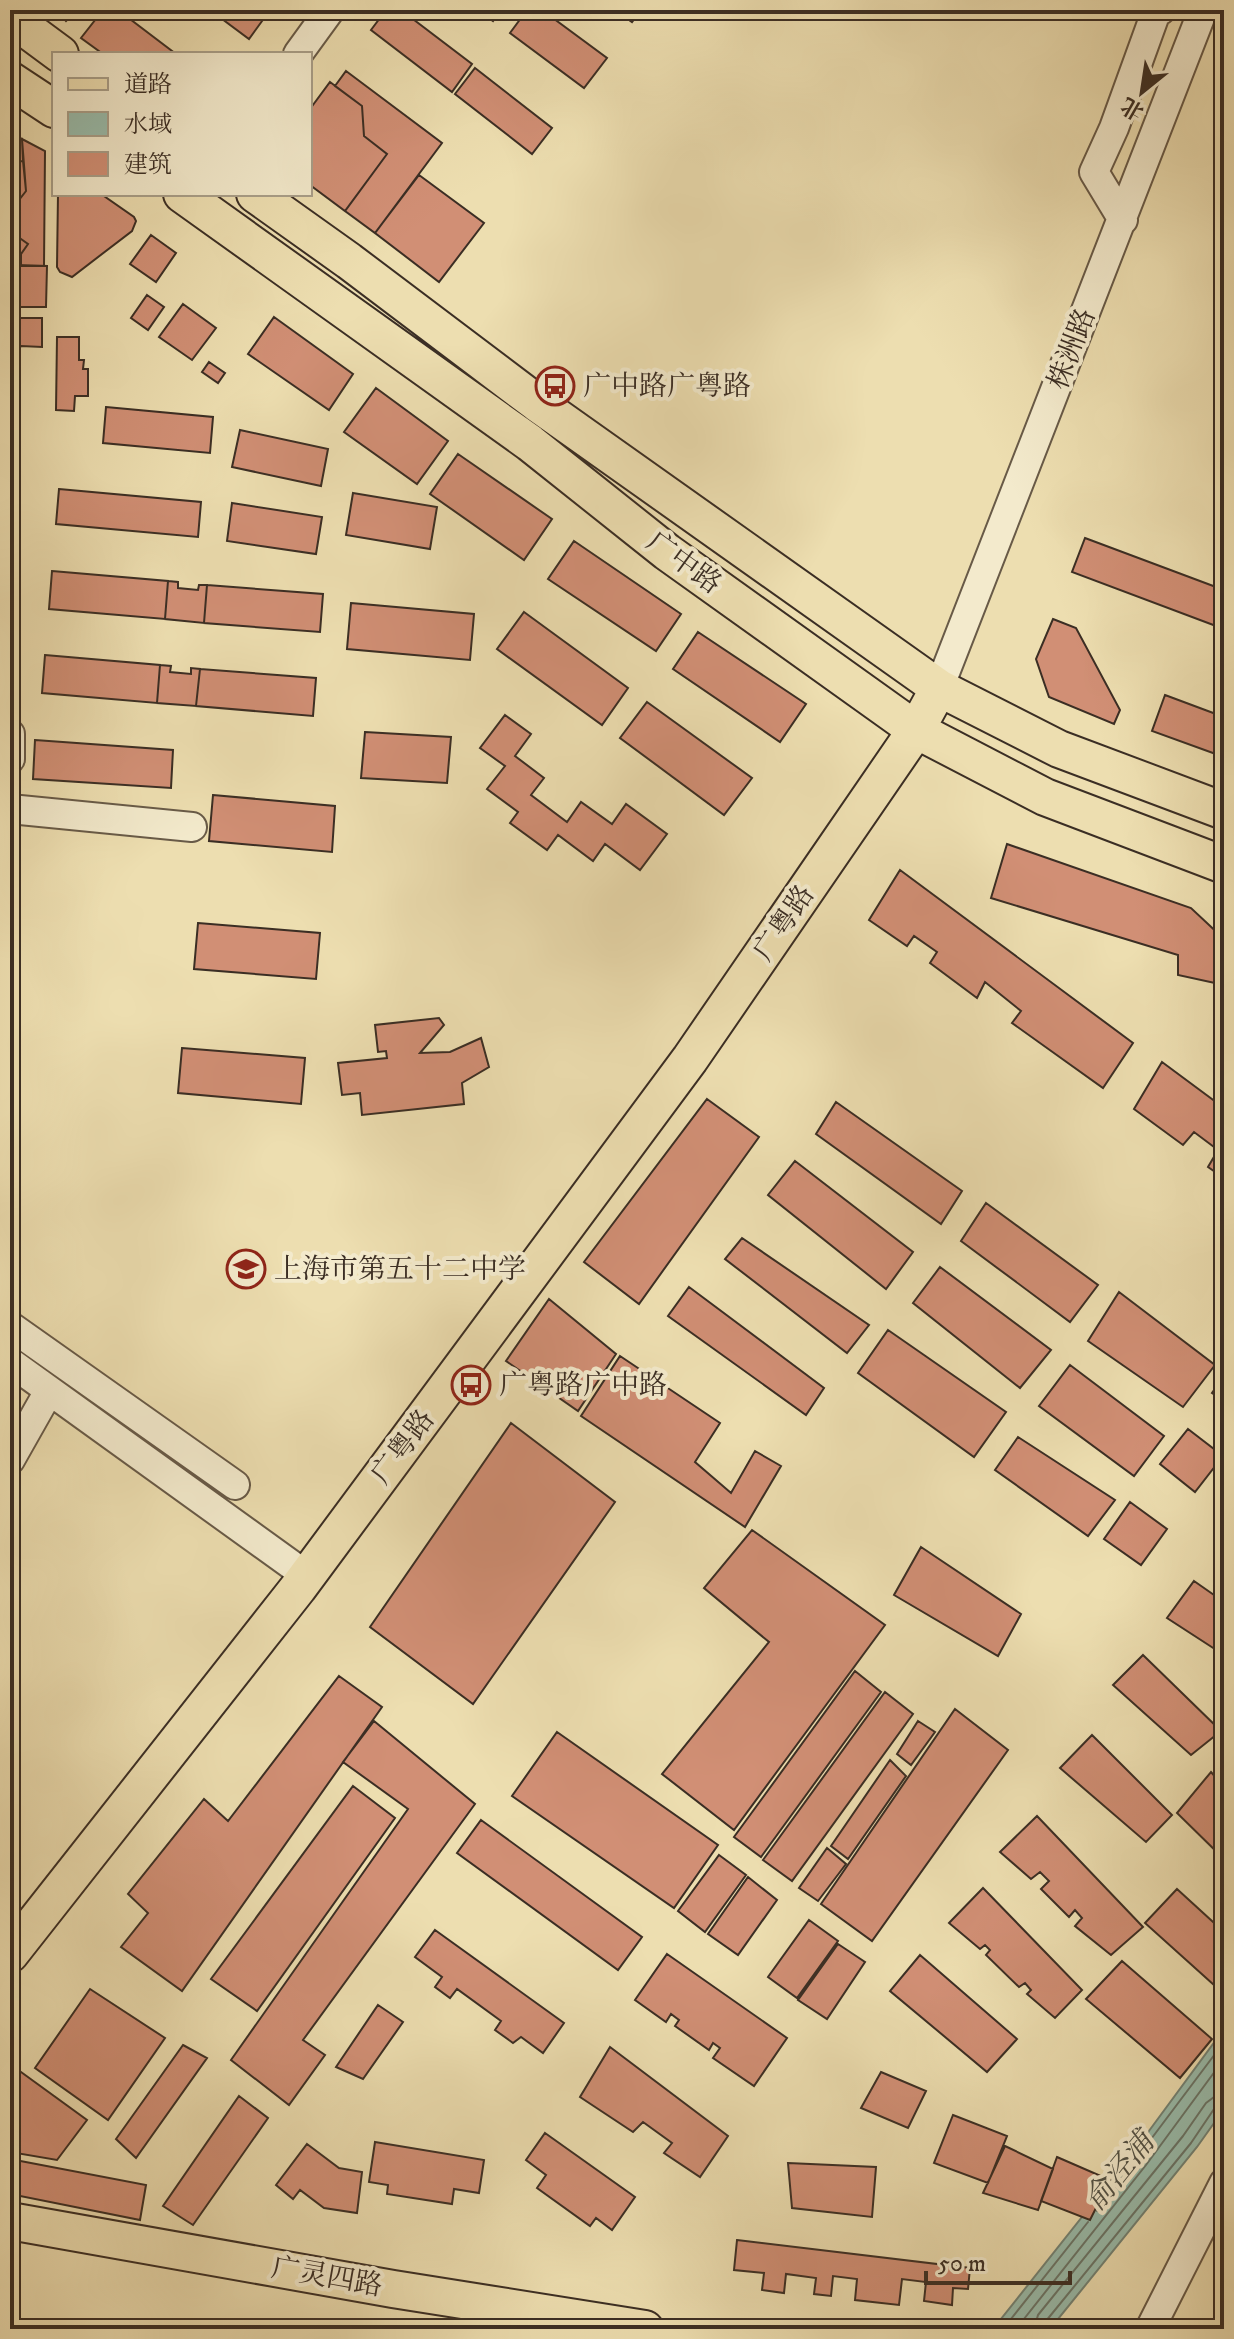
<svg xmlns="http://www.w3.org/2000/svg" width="1234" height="2339" font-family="'IM FELL DW Pica','Noto Serif SC',serif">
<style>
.water{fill:#99bcab;stroke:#738375;stroke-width:2}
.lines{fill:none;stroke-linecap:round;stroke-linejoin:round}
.shore{stroke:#6a7568;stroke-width:2}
.building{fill:#d18f75;stroke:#3b2e24;stroke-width:2}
.minor-casing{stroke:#685a47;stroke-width:32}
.major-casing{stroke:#3b2e24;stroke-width:40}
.minor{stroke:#f3eacc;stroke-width:28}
.major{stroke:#eddeb0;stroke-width:36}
.labels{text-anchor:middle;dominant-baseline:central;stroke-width:8;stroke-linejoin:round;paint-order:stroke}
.street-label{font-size:28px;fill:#3b2e24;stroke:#f3eacc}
.poi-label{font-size:28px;fill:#3b2e24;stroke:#f3eacc;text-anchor:start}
.water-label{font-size:30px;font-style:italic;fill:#525246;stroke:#f3eacc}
</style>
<rect width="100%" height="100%" fill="#eddeb0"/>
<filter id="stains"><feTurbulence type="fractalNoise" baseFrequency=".0025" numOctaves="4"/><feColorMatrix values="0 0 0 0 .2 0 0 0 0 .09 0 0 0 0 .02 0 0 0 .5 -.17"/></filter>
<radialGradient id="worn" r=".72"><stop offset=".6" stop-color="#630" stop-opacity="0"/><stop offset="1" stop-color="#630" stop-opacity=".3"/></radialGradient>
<path class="water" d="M1224 2029V2109L1197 2147 1050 2329H993L1132 2154Z"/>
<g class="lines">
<path class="shore" d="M1097 2211 1224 2042
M1003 2329 1088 2222
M1016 2329 1146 2165 1224 2059
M1034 2329 1038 2315 1183 2136 1206 2103 1214 2097 1224 2096
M1044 2329 1046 2321 1191 2143 1214 2109 1224 2106"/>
</g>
<path class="building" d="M56 10H77L66 21Z
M103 10H118L176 54H103L81 38Z
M210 10H270L249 39Z
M386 10H401L472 64 452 92 371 30Z
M478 10H501L493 21Z
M527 10H542L607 58 584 88 510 33Z
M615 10H641L632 22Z
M475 68 552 128 532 154 455 94Z
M346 71 442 143 375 233 345 211 387 154 364 136 362 106 335 86Z
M330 82 362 106 364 136 387 154 345 211 310 185V109Z
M13 130 14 140 22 139 23 161 10 163V131Z
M22 139 45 151 44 266H21V254L28 244 14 234 12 209 26 191Z
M23 161 26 191 12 209 10 163Z
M419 175 484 223 439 282 375 233Z
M58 194H101L134 217 136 221 132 231 72 277 60 272 57 267Z
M10 207 14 234 28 244 10 270Z
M151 235 176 253 156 282 130 264Z
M17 265 47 266 46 307H16Z
M147 295 164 307 148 330 131 318Z
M183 304 216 328 192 360 159 337Z
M274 317 353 374 329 410 248 354Z
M10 318H42V347L21 346 10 359Z
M57 337H79V360H84L83 369H88V396H75L74 411 56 410Z
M209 362 225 373 218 383 202 372Z
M376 388 448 441 417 484 344 432Z
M106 407 213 417 210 453 103 443Z
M240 430 328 449 321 486 232 467Z
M458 454 552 519 524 560 430 494Z
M59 489 201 502 198 537 56 524Z
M353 493 437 507 430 549 346 535Z
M232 503 322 517 316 554 227 541Z
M1085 538 1224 590V629L1072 572Z
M574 541 681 614 656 651 548 579Z
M52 571 168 581 165 619 49 609Z
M168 581 178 582V588L198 590 199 585H207L204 623 165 619Z
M207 585 323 594 320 632 204 623Z
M351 603 474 614 470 660 347 649Z
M524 612 628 688 602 725 497 649Z
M1053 619 1076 628 1120 710 1114 724 1049 697 1036 659Z
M698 632 806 704 780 742 673 669Z
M45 655 160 665 157 703 42 693Z
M160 665 171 666 170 672 191 674V668L200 669 196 706 157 703Z
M200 669 316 678 313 716 196 706Z
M1165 695 1224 717V757L1152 731Z
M647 702 752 778 724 815 620 738Z
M505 715 531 734 515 756 544 778 531 795 567 822 581 802 612 824 626 804 667 834 640 870 605 844 593 861 558 835 547 850 510 823 518 812 487 789 505 766 480 748Z
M365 732 451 737 447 783 361 778Z
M35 740 173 750 171 788 33 779Z
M213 795 335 806 332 852 209 841Z
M1007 844 1191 908 1224 939V985L1178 975V955L991 898Z
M900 870 1133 1043 1103 1088 1012 1023 1021 1011 985 982 977 998 930 963 937 952 914 936 907 946 869 920Z
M198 923 320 933 316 979 194 969Z
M439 1018 444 1025 420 1053 450 1052 481 1038 489 1067 462 1083 464 1104 362 1115 360 1093 342 1095 338 1063 387 1058 386 1051 378 1052 375 1025Z
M182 1048 305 1058 301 1104 178 1093Z
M1162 1062 1224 1108V1178L1208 1167 1218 1150 1194 1132 1183 1145 1134 1109Z
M707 1099 759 1137 639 1304 584 1262Z
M836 1102 962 1191 941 1224 816 1134Z
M795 1161 913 1252 886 1289 768 1195Z
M986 1203 1098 1285 1070 1322 961 1241Z
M742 1238 869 1325 847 1353 725 1259Z
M940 1267 1051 1350 1020 1388 913 1303Z
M689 1287 824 1388 806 1415 668 1316Z
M1119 1292 1215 1365 1183 1407 1088 1341Z
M549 1299 616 1354 578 1411 506 1361Z
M888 1330 1006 1412 974 1457 858 1373Z
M620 1356 720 1423 695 1462 731 1493 755 1451 781 1466 745 1527 581 1416Z
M1070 1365 1164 1436 1134 1476 1039 1406Z
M1224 1376V1401L1212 1393Z
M511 1423 615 1502 473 1704 370 1627Z
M1188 1429 1223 1456 1195 1492 1160 1464Z
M1018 1437 1115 1500 1088 1536 995 1470Z
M1130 1502 1167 1529 1141 1565 1104 1539Z
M752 1530 885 1625 734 1830 662 1774 769 1642 704 1588Z
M921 1547 1021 1614 998 1656 894 1595Z
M1194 1581 1224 1602V1655L1167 1618Z
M1143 1655 1221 1731 1191 1755 1113 1685Z
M855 1671 881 1692 761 1857 734 1837Z
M339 1676 382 1707 182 1991 121 1947 148 1913 128 1894 204 1799 228 1821Z
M885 1692 913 1714 792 1881 763 1860Z
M955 1709 1008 1750 872 1941 821 1904Z
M374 1721 475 1804 303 2040 325 2055 289 2105 231 2060 408 1809 343 1762Z
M918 1721 935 1732 911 1765 897 1754Z
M557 1732 718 1845 674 1908 512 1796Z
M1092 1735 1172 1815 1146 1842 1060 1768Z
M890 1760 906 1776 848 1859 831 1846Z
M1211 1772 1224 1787V1859L1177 1813Z
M353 1786 395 1818 257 2011 211 1979Z
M1037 1816 1143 1927 1111 1955 1075 1926 1082 1918 1075 1910 1069 1917 1041 1889 1049 1881 1040 1872 1031 1879 1000 1852Z
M481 1820 642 1937 618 1970 457 1853Z
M827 1848 846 1864 818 1901 799 1888Z
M719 1855 746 1875 705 1932 678 1911Z
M748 1877 777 1900 738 1955 708 1934Z
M983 1888 1082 1990 1055 2018 1027 1994 1031 1990 1025 1983 1019 1987 986 1955 990 1950 985 1945 980 1949 949 1923Z
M1177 1889 1224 1932V1994L1145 1923Z
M809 1920 838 1941 797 1998 768 1977Z
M435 1930 564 2023 543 2053 521 2037 513 2043 495 2030 501 2021 457 1989 450 1998 435 1987 442 1977 415 1957Z
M838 1944 865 1962 827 2019 798 2000Z
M667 1954 787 2038 754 2086 713 2058 720 2048 713 2043 709 2050 675 2026 679 2020 671 2014 666 2022 635 2000Z
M920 1955 1017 2039 987 2072 890 1991Z
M1122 1961 1212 2039 1180 2078 1086 1999Z
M90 1989 165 2038 108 2120 35 2068Z
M378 2005 403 2022 363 2079 336 2067Z
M183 2045 207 2058 136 2158 116 2139Z
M610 2047 728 2136 700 2177 664 2153 672 2143 643 2122 633 2132 580 2097Z
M10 2064 87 2120 57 2160 10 2152Z
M881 2072 926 2091 908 2128 861 2108Z
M239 2096 268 2118 193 2225 163 2206Z
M953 2115 1007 2136 988 2183 934 2163Z
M545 2133 635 2197 612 2230 596 2218 590 2226 537 2188 546 2175 526 2160Z
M375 2142 484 2160 479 2193 454 2189 452 2204 387 2194 388 2185 369 2182Z
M307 2144 339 2168 362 2172 357 2213 324 2208 300 2190 293 2199 276 2185Z
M1005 2146 1053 2169 1038 2210 983 2193Z
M1057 2157 1110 2180 1090 2220 1041 2201Z
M10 2159 146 2185 140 2220 10 2194Z
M788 2163 876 2167 872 2217 792 2208Z
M737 2240 970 2268 968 2289 953 2288 952 2305 924 2301 926 2282 902 2279 899 2305 855 2300 857 2279 833 2276 831 2296 814 2294 816 2278 786 2274 784 2293 762 2290 764 2273 734 2270Z"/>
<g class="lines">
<defs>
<path id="minor" d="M298 54 330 10
M1123 220 1094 172 1114 128 1156 12 1161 10
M939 688 1203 10
M10 734V759
M10 809 192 827
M10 1326 235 1485
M10 1362 307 1576
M10 1460 49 1391
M1150 2329 1224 2183"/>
<path id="major" d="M10 17 60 54
M10 80 54 109
M182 194 530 443 667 552 916 730 1045 797 1224 865
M255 194 349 261 537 403 939 688 1059 749 1224 811
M10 1954 298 1588 690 1059 916 730 939 688
M10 2221 393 2289 645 2329"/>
</defs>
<use href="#minor" class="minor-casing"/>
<use href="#major" class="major-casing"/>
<use href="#minor" class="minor"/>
<use href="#major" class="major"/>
</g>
<defs>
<symbol id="bus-ring" viewBox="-11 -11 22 22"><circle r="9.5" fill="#f3eacc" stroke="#8f2418" stroke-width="1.5"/><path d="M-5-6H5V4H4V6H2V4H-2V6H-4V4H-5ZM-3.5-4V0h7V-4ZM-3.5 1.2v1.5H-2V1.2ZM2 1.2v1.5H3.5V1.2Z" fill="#8f2418"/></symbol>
<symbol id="school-ring" viewBox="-11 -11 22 22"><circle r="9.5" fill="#f3eacc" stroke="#8f2418" stroke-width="1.5"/><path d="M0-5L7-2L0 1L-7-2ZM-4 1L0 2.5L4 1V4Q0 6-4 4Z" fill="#8f2418"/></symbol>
</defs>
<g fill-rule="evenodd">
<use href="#bus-ring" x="533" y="364" width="44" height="44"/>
<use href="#school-ring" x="224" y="1247" width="44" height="44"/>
<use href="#bus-ring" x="449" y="1363" width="44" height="44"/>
</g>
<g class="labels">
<g class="street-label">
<text transform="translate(1072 349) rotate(-69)">株洲路</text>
<text transform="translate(684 563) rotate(36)">广中路</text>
<text transform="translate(784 923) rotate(-56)">广粤路</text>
<text transform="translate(403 1447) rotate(-53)">广粤路</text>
<text transform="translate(327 2277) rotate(10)">广灵四路</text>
</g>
<g class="poi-label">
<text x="583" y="386">广中路广粤路</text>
<text x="274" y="1269">上海市第五十二中学</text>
<text x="499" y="1385">广粤路广中路</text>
</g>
<g class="water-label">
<text transform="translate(1120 2172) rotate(-51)">俞泾浦</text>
</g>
</g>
<rect width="1234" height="2339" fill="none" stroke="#eddeb0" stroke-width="40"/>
<rect x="12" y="12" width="1210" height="2315" fill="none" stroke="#3b2e24" stroke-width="4"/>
<rect x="20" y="20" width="1194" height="2299" fill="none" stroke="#3b2e24" stroke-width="2"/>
<rect x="52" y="52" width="260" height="144" fill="#f3eacc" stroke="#a99f89" stroke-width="2"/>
<rect x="68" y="78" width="40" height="12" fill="#eddeb0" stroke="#a99f89" stroke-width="2"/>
<text x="124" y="92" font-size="24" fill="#3b2e24">道路</text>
<rect x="68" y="112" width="40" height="24" fill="#99bcab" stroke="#a99f89" stroke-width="2"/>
<text x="124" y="132" font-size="24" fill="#3b2e24">水域</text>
<rect x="68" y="152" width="40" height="24" fill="#d18f75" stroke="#a99f89" stroke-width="2"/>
<text x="124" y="172" font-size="24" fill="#3b2e24">建筑</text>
<g transform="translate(1142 92) rotate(210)" stroke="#f3eacc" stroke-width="6" paint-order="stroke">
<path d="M0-6L14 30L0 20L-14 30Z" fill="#3b2e24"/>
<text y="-12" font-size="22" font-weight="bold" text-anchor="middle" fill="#3b2e24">北</text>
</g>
<path d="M926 2271v12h144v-12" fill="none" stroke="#3b2e24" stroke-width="4"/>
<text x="938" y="2271" font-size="24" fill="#3b2e24" stroke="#f3eacc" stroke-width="6" paint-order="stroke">50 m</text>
<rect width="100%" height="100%" filter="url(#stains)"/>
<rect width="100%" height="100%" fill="url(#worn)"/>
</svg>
